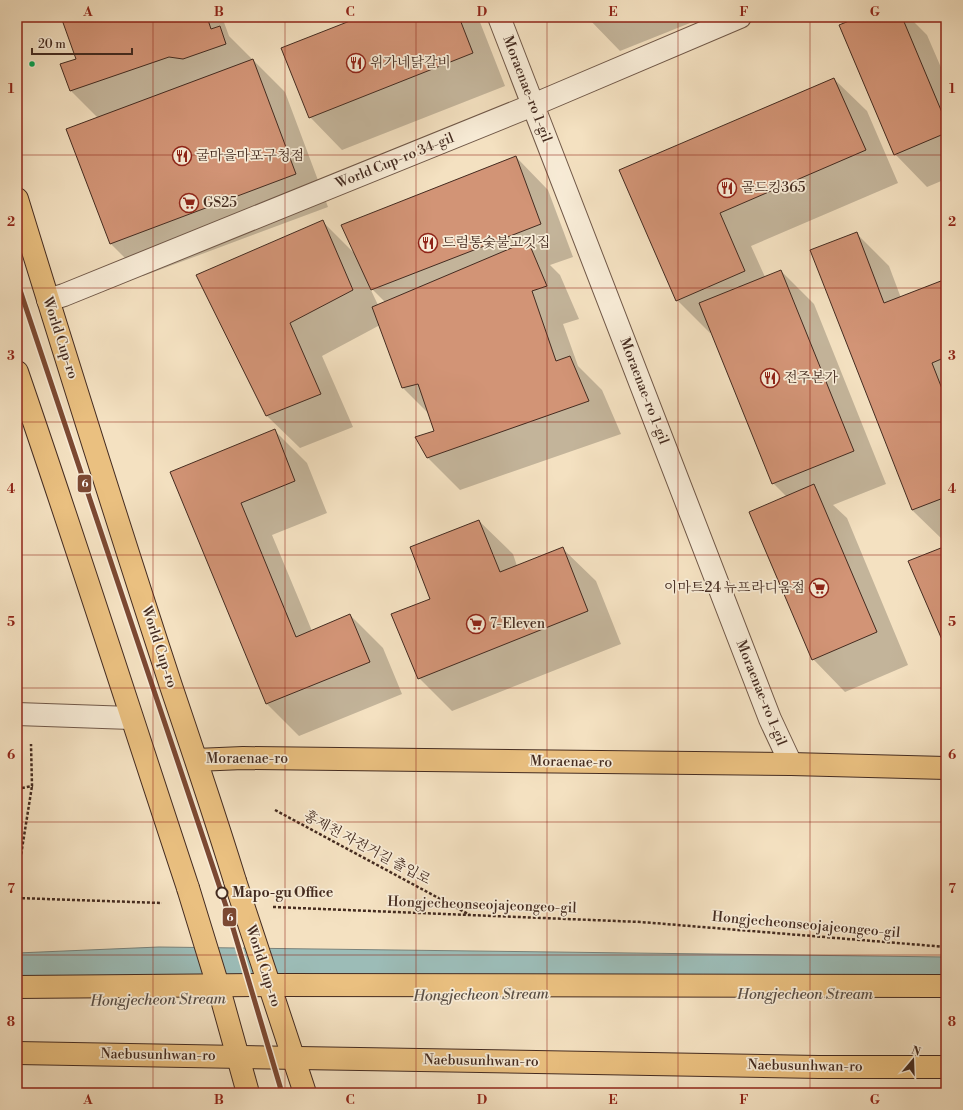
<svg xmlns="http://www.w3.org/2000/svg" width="963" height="1110" font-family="'Libre Bodoni','Noto Serif KR',serif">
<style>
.water{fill:#9cbcb7;stroke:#79827b}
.pier{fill:#f4e1c1}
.shadow{fill:#0003;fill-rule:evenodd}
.building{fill:#d29476;stroke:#442b20}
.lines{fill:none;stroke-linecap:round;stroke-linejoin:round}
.minor-casing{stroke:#705848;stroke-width:24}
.major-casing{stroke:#442b20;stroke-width:24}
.path{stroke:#442b20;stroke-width:2.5;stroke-dasharray:3 2;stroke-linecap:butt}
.minor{stroke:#f8ecd7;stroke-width:22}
.major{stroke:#eac080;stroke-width:22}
.major-bridge-casing{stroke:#442b20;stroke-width:24;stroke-linecap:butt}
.highway-bridge-casing{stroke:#442b20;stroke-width:24;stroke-linecap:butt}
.major-bridge{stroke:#eac080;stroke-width:22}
.highway-bridge{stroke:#eac080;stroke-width:22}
.metro-1-casing{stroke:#f8ecd7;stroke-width:8}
.metro-1{stroke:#7c4932;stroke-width:5}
.grid{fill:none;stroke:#8f2418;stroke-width:1;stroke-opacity:0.55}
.bus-dot{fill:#00a651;stroke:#f8ecd7;stroke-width:1.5}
.stop-dot{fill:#f8ecd7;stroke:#442b20;stroke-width:2}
.labels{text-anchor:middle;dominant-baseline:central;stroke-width:3.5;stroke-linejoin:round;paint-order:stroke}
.poi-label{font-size:14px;fill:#442b20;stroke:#f8ecd7;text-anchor:start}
.street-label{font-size:14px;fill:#442b20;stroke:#f8ecd7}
.stop-label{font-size:14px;font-weight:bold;fill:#442b20;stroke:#f8ecd7;text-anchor:start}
.water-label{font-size:15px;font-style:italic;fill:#5a4f46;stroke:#f8ecd7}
.line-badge{stroke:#f8ecd7;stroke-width:1.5}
.badge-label{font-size:11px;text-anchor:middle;font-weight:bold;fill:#fff}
.neatline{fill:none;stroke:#8f2418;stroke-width:1.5}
.grid-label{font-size:13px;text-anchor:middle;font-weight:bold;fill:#8f2418}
</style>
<rect width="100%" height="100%" fill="#f4e1c1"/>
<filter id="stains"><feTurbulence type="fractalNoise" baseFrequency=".005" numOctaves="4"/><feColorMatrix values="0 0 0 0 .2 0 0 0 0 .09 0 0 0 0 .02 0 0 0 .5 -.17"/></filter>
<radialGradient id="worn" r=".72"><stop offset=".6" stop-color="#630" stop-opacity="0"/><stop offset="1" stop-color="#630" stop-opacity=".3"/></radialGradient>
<path class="water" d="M159 947 946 957V1067L17 1064V953Z"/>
<path class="pier" d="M17 975 946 976V1069L17 1066Z"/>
<path class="shadow" d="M62 17H222L229 36 285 92 328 207 143 276 111 244 98 118 71 91 77 59Z
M363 17H478L505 86 342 150 310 117Z
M587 17H705L620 51Z
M861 17H909L927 35 946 79V179L927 187 895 154Z
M834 79 867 111 898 183 751 246 765 277 781 271 814 304 886 484 833 505 847 518 908 665 845 692 813 659 787 497 773 483 712 332 710 333 677 300 621 171Z
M516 157 548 190 573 257 550 265 560 275 579 319 563 324 578 366 602 390 621 434 460 490 428 458 435 431 429 414 403 388 380 325 322 356 353 427 300 448 267 416 197 276 322 221 356 255ZM369 286 385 302 378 305Z
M856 233 889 266 901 298 946 280V542H945L912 510Z
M275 431 307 463 327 513 272 535 312 631 350 615 383 648 402 694 299 736 267 704 171 473Z
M479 521 513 554 517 566 562 548 596 581 621 644 452 711 419 678 432 599Z"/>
<path class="building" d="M61 17H207L211 29 220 26 226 44 183 59 169 57 70 91 60 64 76 59Z
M360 17H459L473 53 309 118 281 48Z
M859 17H902L946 122V133L894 155 839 25Z
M253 59 296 174 110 244 66 129Z
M834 78 866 150 720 213 745 271 676 301 619 170Z
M516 156 541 224 371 290 341 225Z
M323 220 353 290 290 323 321 394 266 416 196 275Z
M857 232 884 303 946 279V357L932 363 946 399V497L912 510 810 250Z
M528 241 547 286 532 291 556 361 570 356 589 401 427 458 415 437 434 431 418 384 402 388 372 307Z
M781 270 854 451 772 484 699 303Z
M275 429 295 481 241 503 296 637 350 614 370 662 266 704 170 472Z
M814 484 877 632 812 660 749 512Z
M479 520 500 572 563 547 588 611 418 679 391 614 430 599 410 547Z
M946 546V649L908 561Z"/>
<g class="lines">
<defs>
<path id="minor" d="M499 17 770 719 791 764
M48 300 64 295 533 105 740 17
M17 714 131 718"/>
<path id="major" d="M17 199C67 362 118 524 171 686 193 751 215 816 235 881
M17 372C76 543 131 716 188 888
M196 760 243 758 791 764 946 768"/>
</defs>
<use href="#minor" class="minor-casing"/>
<use href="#major" class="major-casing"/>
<path class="path" d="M17 789 32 786 31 744
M275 810 470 915
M18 874 32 786
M17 888V874
M17 898 162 903
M273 907 641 922 946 947"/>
<use href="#minor" class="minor"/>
<use href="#major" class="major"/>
<defs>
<path id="major-bridge" d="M235 881 305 1093
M188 888 219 989 248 1093"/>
<path id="highway-bridge" d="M17 987 271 985 946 986
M17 1053 819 1067H946"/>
</defs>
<use href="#major-bridge" class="major-bridge-casing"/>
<use href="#highway-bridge" class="highway-bridge-casing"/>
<use href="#major-bridge" class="major-bridge"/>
<use href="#highway-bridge" class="highway-bridge"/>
<defs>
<path id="metro-1" d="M17 281 230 918 282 1093"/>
</defs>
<use href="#metro-1" class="metro-1-casing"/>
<use href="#metro-1" class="metro-1"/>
</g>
<path class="grid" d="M153 17V1093M285 17V1093M416 17V1093M547 17V1093M678 17V1093M810 17V1093M17 155H946M17 288H946M17 422H946M17 555H946M17 688H946M17 822H946M17 955H946"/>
<defs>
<symbol id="restaurant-ring" viewBox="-11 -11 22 22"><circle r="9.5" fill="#f8ecd7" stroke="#8f2418" stroke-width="1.5"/><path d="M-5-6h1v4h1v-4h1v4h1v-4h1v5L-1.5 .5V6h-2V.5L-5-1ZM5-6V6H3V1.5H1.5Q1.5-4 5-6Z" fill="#8f2418"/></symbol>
<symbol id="supermarket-ring" viewBox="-11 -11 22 22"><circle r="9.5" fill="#f8ecd7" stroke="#8f2418" stroke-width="1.5"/><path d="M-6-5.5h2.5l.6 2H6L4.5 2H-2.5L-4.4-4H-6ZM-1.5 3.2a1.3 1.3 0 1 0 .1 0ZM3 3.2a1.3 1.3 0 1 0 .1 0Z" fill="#8f2418"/></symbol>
</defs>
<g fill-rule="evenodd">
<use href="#restaurant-ring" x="345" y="52" width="22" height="22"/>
<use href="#restaurant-ring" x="171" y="145" width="22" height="22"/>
<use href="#restaurant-ring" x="716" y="177" width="22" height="22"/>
<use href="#supermarket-ring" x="178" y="192" width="22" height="22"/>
<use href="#restaurant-ring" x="417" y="232" width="22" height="22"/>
<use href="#restaurant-ring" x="759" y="367" width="22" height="22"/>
<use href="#supermarket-ring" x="808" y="577" width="22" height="22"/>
<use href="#supermarket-ring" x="465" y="613" width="22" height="22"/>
</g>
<circle class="bus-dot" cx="32" cy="64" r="3.5"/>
<circle class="stop-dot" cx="222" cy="893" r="5.5"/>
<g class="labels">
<g class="poi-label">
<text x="370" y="63">위가네닭갈비</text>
<text x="196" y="156">굴마을마포구청점</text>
<text x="741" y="188">골드킹365</text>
<text x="203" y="203">GS25</text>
<text x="442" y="243">드럼통숯불고깃집</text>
<text x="784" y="378">전주본가</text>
<text x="805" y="588" text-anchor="end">이마트24 뉴프라디움점</text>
<text x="490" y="624">7-Eleven</text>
</g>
<g class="street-label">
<text transform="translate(527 89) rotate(69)">Moraenae-ro 1-gil</text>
<text transform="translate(395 161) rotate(-22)">World Cup-ro 34-gil</text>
<text transform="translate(60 338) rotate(72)">World Cup-ro</text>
<text transform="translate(644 391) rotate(69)">Moraenae-ro 1-gil</text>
<text transform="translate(159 647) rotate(72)">World Cup-ro</text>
<text transform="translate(761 693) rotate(68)">Moraenae-ro 1-gil</text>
<text x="247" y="759">Moraenae-ro</text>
<text transform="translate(571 762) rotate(1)">Moraenae-ro</text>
<text transform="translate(367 848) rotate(28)">홍제천 자전거길 출입로</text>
<text transform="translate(482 905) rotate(2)">Hongjecheonseojajeongeo-gil</text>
<text transform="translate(806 925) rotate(5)">Hongjecheonseojajeongeo-gil</text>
<text transform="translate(263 966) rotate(72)">World Cup-ro</text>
<text transform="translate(158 1055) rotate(1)">Naebusunhwan-ro</text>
<text transform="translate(481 1061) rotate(1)">Naebusunhwan-ro</text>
<text transform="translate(805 1066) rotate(1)">Naebusunhwan-ro</text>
</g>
<g class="stop-label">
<text x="232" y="893">Mapo-gu Office</text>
</g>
<g class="water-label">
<text x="805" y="994">Hongjecheon Stream</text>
<text transform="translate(481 995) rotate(-1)">Hongjecheon Stream</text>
<text transform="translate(158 1000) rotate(-1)">Hongjecheon Stream</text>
</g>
</g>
<g class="line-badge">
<rect x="77" y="474" width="15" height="19" rx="4" fill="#7c4932"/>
<rect x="222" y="907" width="15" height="20" rx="4" fill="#7c4932"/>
</g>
<g class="badge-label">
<text x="85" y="487">6</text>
<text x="230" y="921">6</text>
</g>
<rect width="963" height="1110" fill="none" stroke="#f4e1c1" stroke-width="44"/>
<g transform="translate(913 1060) rotate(19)" stroke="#f8ecd7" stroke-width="3" paint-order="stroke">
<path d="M0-3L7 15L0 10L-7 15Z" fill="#442b20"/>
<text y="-6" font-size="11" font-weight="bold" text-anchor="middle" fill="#442b20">N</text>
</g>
<path d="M32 48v6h100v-6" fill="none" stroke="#442b20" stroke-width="2"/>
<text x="38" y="48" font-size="12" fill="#442b20" stroke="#f8ecd7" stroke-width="3" paint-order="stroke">20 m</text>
<rect x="22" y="22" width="919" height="1066" class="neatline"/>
<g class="grid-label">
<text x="88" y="16">A</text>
<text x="219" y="16">B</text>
<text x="350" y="16">C</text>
<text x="482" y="16">D</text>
<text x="613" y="16">E</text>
<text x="744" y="16">F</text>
<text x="875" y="16">G</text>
<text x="11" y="93">1</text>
<text x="952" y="93">1</text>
<text x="11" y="226">2</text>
<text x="952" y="226">2</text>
<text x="11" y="360">3</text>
<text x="952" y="360">3</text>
<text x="11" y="493">4</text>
<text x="952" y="493">4</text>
<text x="11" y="626">5</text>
<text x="952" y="626">5</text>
<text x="11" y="759">6</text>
<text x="952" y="759">6</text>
<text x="11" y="893">7</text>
<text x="952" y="893">7</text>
<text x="11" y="1026">8</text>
<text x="952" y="1026">8</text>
<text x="88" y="1104">A</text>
<text x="219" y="1104">B</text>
<text x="350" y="1104">C</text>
<text x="482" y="1104">D</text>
<text x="613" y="1104">E</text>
<text x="744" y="1104">F</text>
<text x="875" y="1104">G</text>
</g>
<rect width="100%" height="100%" filter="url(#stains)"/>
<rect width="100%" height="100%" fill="url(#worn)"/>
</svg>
